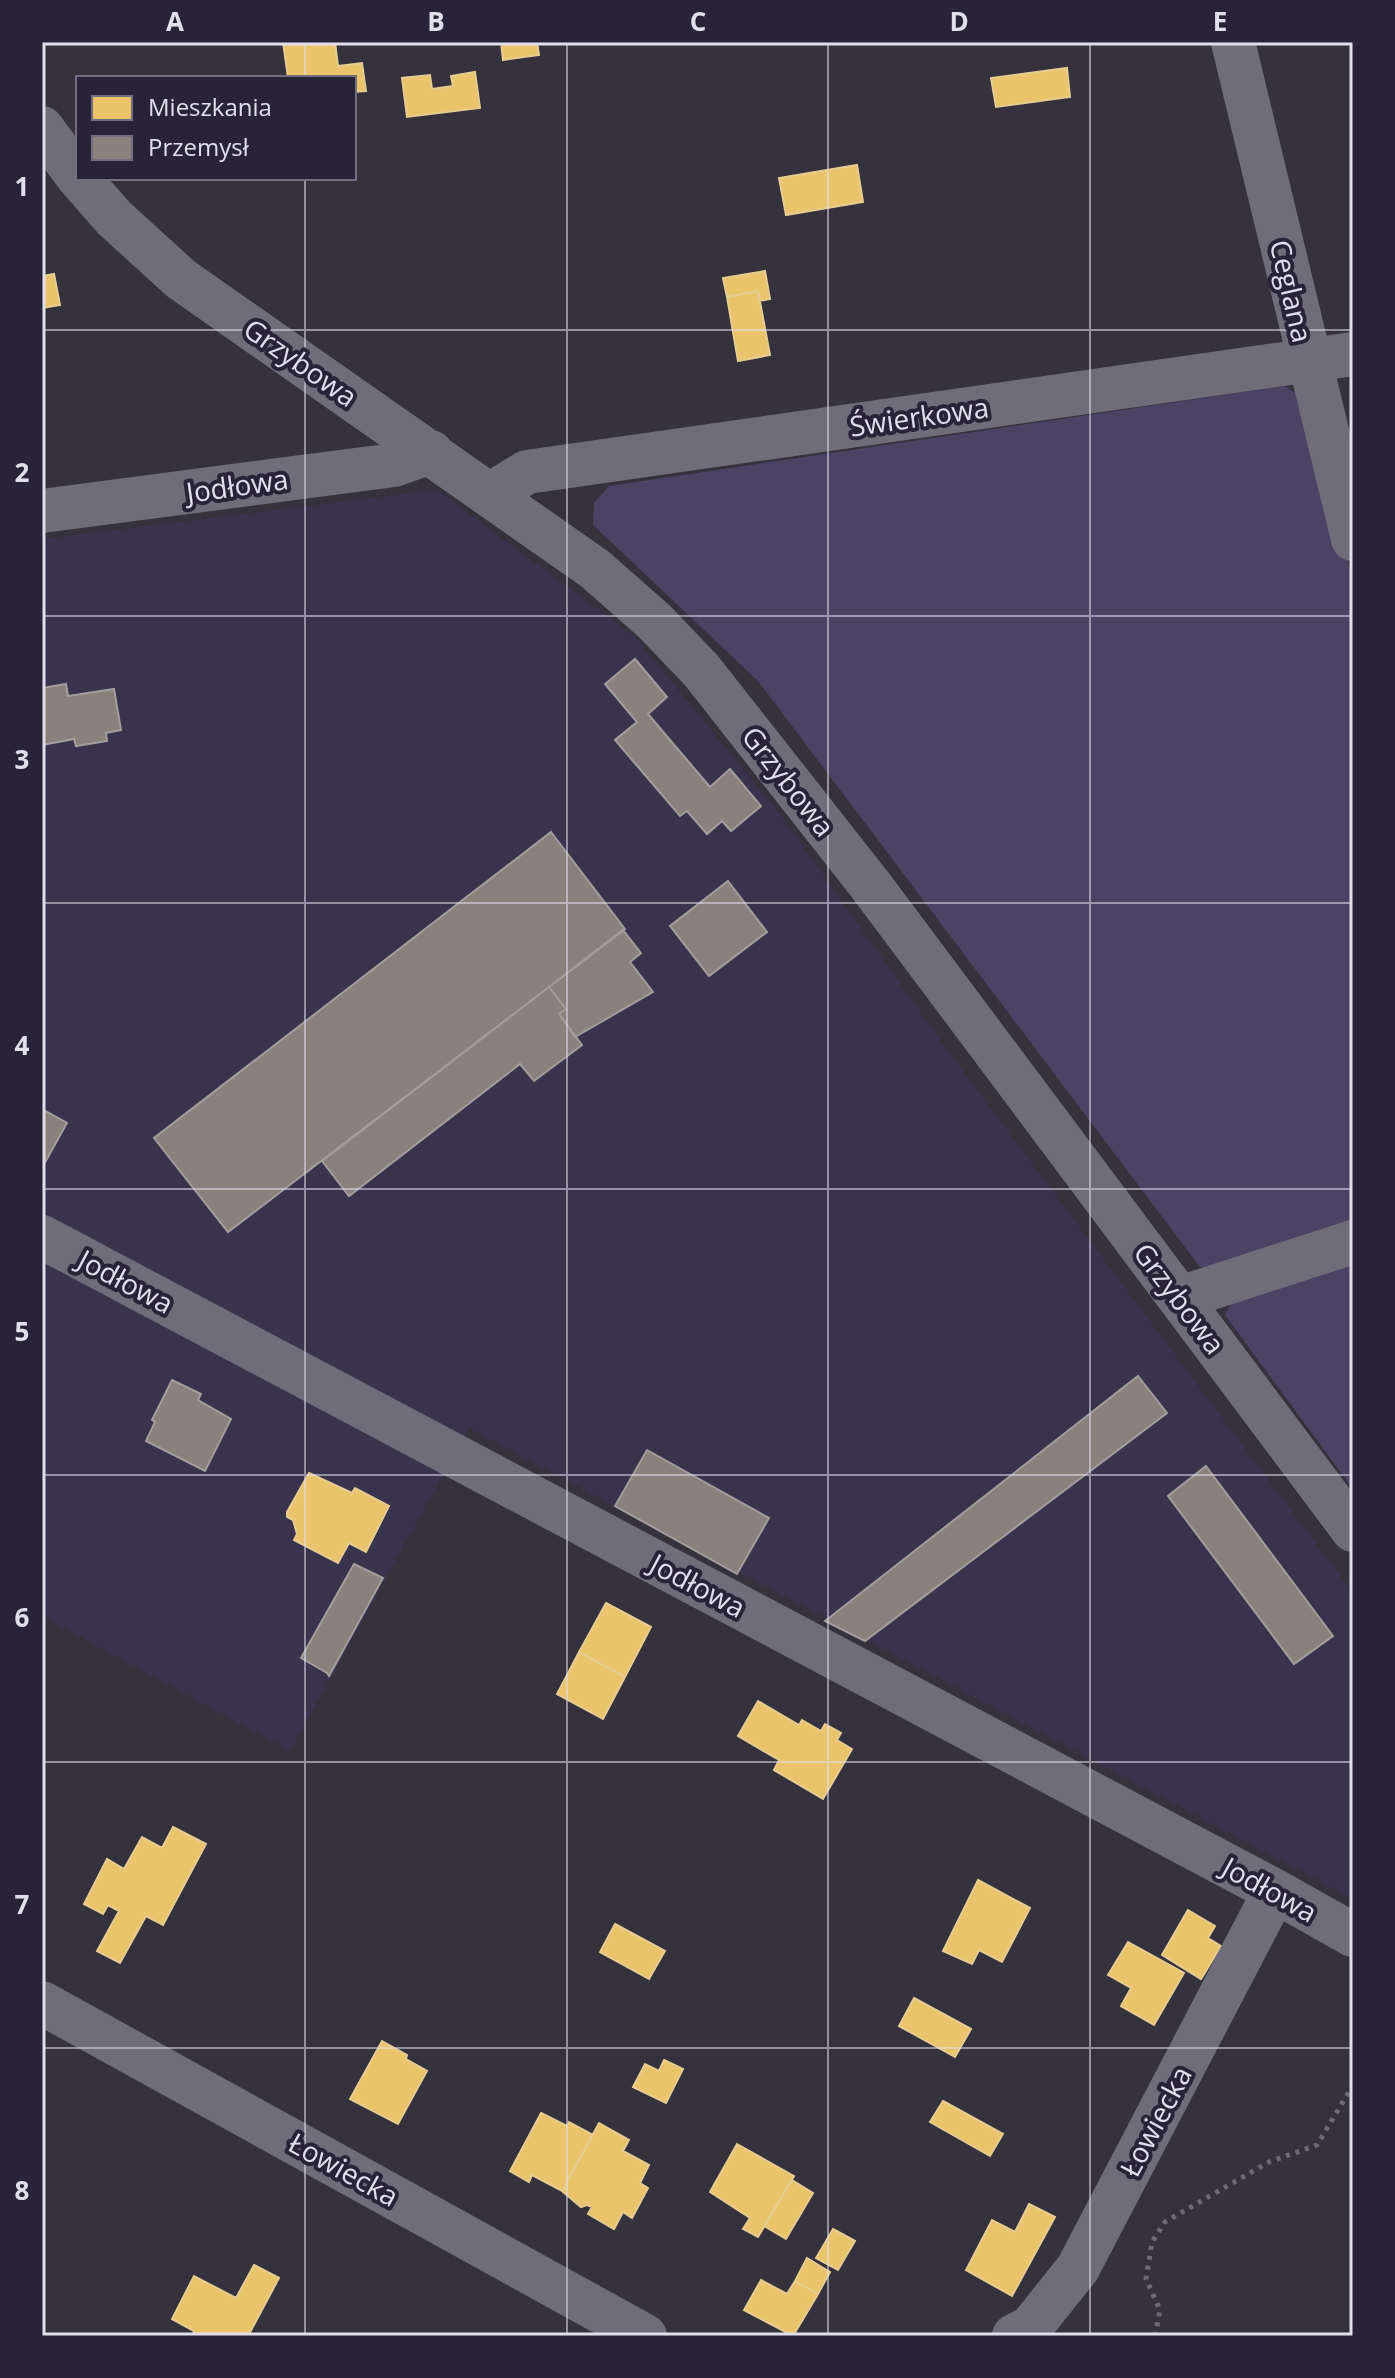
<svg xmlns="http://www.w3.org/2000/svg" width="1395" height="2378" font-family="'Open Sans',sans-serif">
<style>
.built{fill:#3a334d}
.green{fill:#4c4364}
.homes{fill:#e9c46a;stroke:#e7cc91;stroke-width:2}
.industry{fill:#8a817c;stroke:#a49d9e;stroke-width:2}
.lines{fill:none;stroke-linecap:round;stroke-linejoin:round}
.path{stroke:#6d6975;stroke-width:5;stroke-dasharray:4 6;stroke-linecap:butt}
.minor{stroke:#706d7a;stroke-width:44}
.grid{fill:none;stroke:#e2dfec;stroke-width:2;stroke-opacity:0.55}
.labels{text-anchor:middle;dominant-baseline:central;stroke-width:8;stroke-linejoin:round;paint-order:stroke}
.street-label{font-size:28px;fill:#e2dfec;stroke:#292338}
.neatline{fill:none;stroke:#e2dfec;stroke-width:3}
.grid-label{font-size:26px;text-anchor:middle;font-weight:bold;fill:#e2dfec}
</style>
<rect width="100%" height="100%" fill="#35323d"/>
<path class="built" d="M437 490 635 637 780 814 948 1051 1353 1593V1899L469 1428 290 1751 42 1616V539Z"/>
<path class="green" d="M1284 386 1303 397 1315 423 1353 582V1226L1217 1269 1200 1267 758 681 593 525 594 503 609 486Z
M1353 1257V1489L1225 1315 1236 1294Z"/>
<path class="homes" d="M283 42H335L338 66 362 63 366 91 354 92V78H288Z
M501 42H537L539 55 503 60Z
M1067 68 1070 97 996 107 991 78Z
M475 72 480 108 407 117 402 78 430 75 432 89 453 86 451 76Z
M857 165 863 202 786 215 779 178Z
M765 271 770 299 759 301 758 291 727 297 723 278Z
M54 274 60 305 42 308V276Z
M758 291 770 355 738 361 727 297Z
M309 1473 352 1493 355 1488 389 1506 366 1552 349 1543 338 1563 294 1540 297 1534 293 1520 287 1517V1512Z
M606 1603 651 1627 625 1677 579 1652Z
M579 1652 625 1677 603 1719 557 1694Z
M758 1701 799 1725 802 1720 821 1731 825 1724 841 1733 837 1740 852 1749 823 1799 774 1770 779 1760 738 1736Z
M173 1827 206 1844 163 1925 146 1916 120 1963 97 1951 119 1911 108 1905 103 1914 84 1904 107 1859 124 1869 142 1837 162 1848Z
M978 1880 1030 1908 1002 1962 979 1950 972 1964 943 1951Z
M1188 1910 1215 1926 1208 1938 1221 1946 1201 1979 1162 1955Z
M615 1924 665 1951 649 1979 600 1952Z
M1128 1942 1184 1973 1154 2025 1121 2006 1131 1988 1108 1975Z
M914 1998 971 2029 955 2057 899 2026Z
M382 2041 407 2055 406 2059 427 2071 398 2124 350 2099Z
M664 2060 683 2069 666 2103 633 2087 645 2064 659 2071Z
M943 2101 1003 2134 990 2156 930 2122Z
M541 2113 567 2126 569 2122 593 2135 562 2191 532 2175 529 2182 510 2171Z
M599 2123 629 2140 623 2151 649 2165 640 2183 648 2188 632 2218 623 2212 614 2229 588 2214 592 2207 587 2205 581 2207 562 2191Z
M737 2144 794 2176 758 2237 743 2229 750 2218 710 2192Z
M792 2180 813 2193 786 2239 764 2226Z
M1029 2204 1055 2217 1012 2296 966 2270 992 2220 1015 2232Z
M833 2229 855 2241 838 2270 816 2258Z
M807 2258 830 2272 818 2294 795 2281Z
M254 2265 279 2278 248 2336H192L194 2331 172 2319 194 2276 236 2298Z
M761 2280 787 2294 795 2281 818 2294 793 2336 744 2310Z"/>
<path class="industry" d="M635 659 667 697 648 714 710 787 730 769 761 806 731 831 722 821 707 834 687 811 680 816 615 740 637 722 605 684Z
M66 684 68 696 114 689 121 730 106 733 107 741 76 746 74 739 42 745V688Z
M551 832 625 929 228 1232 154 1138Z
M728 881 767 932 709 976 670 926Z
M623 930 641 953 630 962 653 992 575 1037 559 1014 566 1009 549 987Z
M549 987 566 1009 559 1014 582 1045 534 1081 520 1064 349 1196 322 1161Z
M42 1109 67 1123 42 1168Z
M1138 1376 1167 1413 865 1641 825 1621Z
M172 1380 201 1394 198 1400 231 1419 205 1471 146 1441 155 1422 152 1420Z
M647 1450 769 1518 737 1574 615 1506Z
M1206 1466 1333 1636 1294 1664 1168 1496Z
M354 1564 383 1578 329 1676 327 1673 301 1658Z"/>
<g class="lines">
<path class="path" d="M1155 2336 1160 2310 1146 2279 1152 2242 1165 2222 1269 2162 1317 2145 1353 2085"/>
<path class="minor" d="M1233 42 1353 539
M42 128 78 177
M79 178 114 218 181 279 595 569 654 621 701 670 871 886 1353 1530
M491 494 527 472 1353 354
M42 511 394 465 431 452
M42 1237 1275 1891 1353 1935
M1180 1298 1353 1242
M42 2003 645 2336
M1014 2336 1031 2327 1078 2268 1275 1891"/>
</g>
<path class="grid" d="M305 42V78M567 42V2336M828 42V2336M1090 42V2336M305 178V2336M42 330H1353M42 616H1353M42 903H1353M42 1189H1353M42 1475H1353M42 1762H1353M42 2048H1353"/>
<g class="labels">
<g class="street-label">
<text transform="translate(1292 291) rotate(77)">Ceglana</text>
<text transform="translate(301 362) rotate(35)">Grzybowa</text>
<text transform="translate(919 416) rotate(-8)">Świerkowa</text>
<text transform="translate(237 485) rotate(-8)">Jodłowa</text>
<text transform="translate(789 781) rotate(52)">Grzybowa</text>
<text transform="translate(126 1281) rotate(28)">Jodłowa</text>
<text transform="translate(1180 1298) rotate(53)">Grzybowa</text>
<text transform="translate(698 1585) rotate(28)">Jodłowa</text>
<text transform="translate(1270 1889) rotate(29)">Jodłowa</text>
<text transform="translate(1155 2121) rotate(-62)">Łowiecka</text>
<text transform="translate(344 2169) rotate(29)">Łowiecka</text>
</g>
</g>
<rect width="1395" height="2378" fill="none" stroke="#292338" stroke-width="88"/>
<rect x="76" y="76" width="280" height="104" fill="#292338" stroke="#736e80" stroke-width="2"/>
<rect x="92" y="96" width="40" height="24" fill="#e9c46a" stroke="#736e80" stroke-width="2"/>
<text x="148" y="116" font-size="24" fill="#e2dfec">Mieszkania</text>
<rect x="92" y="136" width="40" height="24" fill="#8a817c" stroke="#736e80" stroke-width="2"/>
<text x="148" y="156" font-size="24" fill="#e2dfec">Przemysł</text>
<rect x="44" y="44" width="1307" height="2290" class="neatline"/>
<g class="grid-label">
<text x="175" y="31">A</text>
<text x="436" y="31">B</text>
<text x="698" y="31">C</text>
<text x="959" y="31">D</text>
<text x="1220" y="31">E</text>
<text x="22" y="196">1</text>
<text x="22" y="482">2</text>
<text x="22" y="769">3</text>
<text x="22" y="1055">4</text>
<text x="22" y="1341">5</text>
<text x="22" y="1627">6</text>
<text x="22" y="1914">7</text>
<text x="22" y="2200">8</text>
</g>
</svg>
